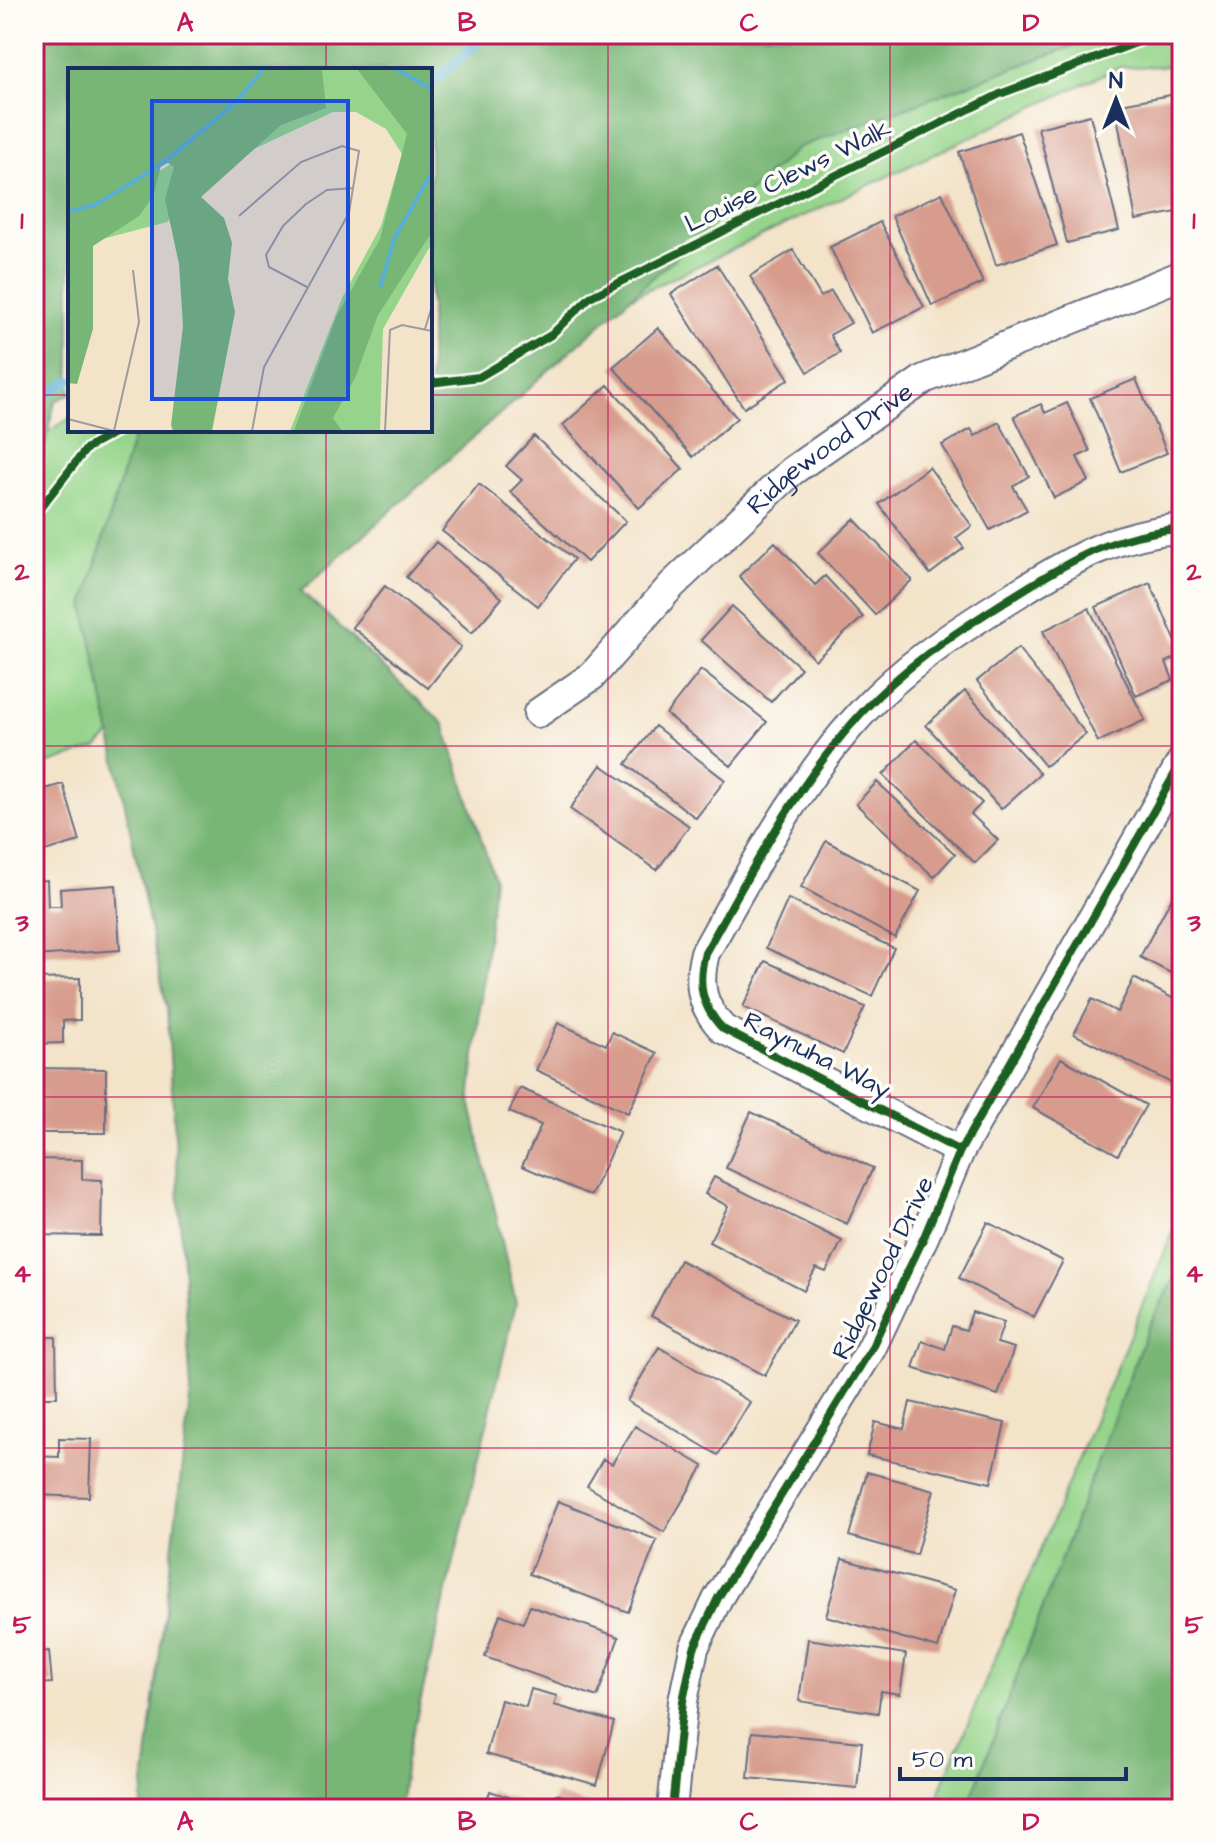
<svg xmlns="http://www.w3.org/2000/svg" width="1216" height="1843" font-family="'Architects Daughter',sans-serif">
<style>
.green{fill:#95d48a;stroke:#588274;stroke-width:2}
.forest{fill:#78b676;stroke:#4a726a;stroke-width:2}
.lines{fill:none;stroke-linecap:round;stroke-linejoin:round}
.stream{stroke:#58aed4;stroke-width:9}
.building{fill:#d79c8d}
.street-casing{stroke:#676e83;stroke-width:32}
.street{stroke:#fff;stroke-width:28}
.cycleway-casing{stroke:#fdfcf7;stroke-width:13}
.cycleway{stroke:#1b5e20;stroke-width:8}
.grid{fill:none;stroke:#c2185b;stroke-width:2;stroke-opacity:0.55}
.labels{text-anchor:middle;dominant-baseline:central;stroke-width:7;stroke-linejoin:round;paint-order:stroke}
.street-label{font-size:26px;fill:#1b2f5e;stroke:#fdfcf7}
.inset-river{fill:none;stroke:#58aed4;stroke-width:4}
.inset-road{fill:none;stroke:#9d9b9e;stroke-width:2}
.view{fill:#1d4ed8;fill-opacity:0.15;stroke:#1d4ed8;stroke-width:4}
.inset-edge{fill:none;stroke:#1b2f5e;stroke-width:4}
.neatline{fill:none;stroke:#c2185b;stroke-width:3}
.grid-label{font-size:26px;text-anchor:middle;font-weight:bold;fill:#c2185b}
</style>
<rect width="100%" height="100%" fill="#fdfcf7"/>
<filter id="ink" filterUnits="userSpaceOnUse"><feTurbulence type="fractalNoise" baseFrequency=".0125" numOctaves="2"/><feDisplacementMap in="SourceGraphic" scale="16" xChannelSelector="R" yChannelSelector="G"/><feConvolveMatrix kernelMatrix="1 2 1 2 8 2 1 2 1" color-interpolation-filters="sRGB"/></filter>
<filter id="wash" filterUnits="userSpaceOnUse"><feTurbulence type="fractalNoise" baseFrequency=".006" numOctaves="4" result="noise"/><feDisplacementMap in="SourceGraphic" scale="32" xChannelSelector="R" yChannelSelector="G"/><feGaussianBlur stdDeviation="1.8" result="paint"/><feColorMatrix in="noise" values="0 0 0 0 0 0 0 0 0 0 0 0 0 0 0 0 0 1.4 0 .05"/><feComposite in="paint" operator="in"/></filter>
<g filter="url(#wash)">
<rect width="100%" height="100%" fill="#f3e3c9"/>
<path class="green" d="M568 34H1182V66L1119 67 617 304 430 182Z
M70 418V430H421L377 459 97 748 34 768V441Z
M1182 1210V1809H933L939 1793Z"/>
<path class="forest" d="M34 34H1080L1081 43 799 147 301 591 444 724 494 878 470 1101 516 1303 406 1761 400 1809H141L191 1391 167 1009 84 605 135 430H430V70H70V394L55 401 34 490Z
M1182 1266V1809H967L1148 1327Z"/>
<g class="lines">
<path class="stream" d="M430 85 488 34
M34 402 70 380"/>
</g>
<g id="blocks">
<path class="building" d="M1176 94 1182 129V211L1136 220 1115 105Z
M1090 115 1119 230 1067 243 1038 128Z
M1019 132 1057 245 996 265 959 152Z
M942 193 983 283 932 306 892 216Z
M880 222 924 307 872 333 830 247Z
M793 250 821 297 831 291 851 323 830 335 840 353 808 372 750 276Z
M717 265 789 379 744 408 671 294Z
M658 328 737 418 693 457 613 367Z
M1136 379 1167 453 1121 472 1090 398Z
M608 385 683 469 639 508 563 425Z
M1067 403 1090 451 1077 457 1089 481 1054 498 1014 416 1041 404 1045 413Z
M999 422 1029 476 1013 486 1027 510 990 530 942 445 971 429 975 436Z
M534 436 626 521 587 562 510 492 522 480 506 466Z
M929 467 972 526 956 538 964 548 930 574 879 504Z
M479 484 574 559 538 606 442 531Z
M854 519 912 580 875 615 818 553Z
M436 542 502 598 472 633 406 577Z
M775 542 815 585 825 576 863 617 815 660 739 576Z
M1150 583 1182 655 1166 662 1173 680 1136 696 1096 607Z
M385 586 461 647 428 688 352 627Z
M732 606 801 668 771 702 701 640Z
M1089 608 1145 720 1098 742 1043 631Z
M1018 648 1086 734 1045 766 977 681Z
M701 670 767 722 731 766 666 714Z
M965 691 1040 774 1001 809 926 725Z
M655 726 725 780 696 818 626 764Z
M916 740 982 803 971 814 998 840 975 863 883 775Z
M601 765 689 826 657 870 570 809Z
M877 782 955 854 934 877 856 804Z
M63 784 80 841 34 854V792Z
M826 841 920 891 895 938 801 887Z
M47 880 48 906H61L60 889 116 885 120 950 34 956V881Z
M788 899 894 948 872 996 766 948Z
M1171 899 1182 905V979L1140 957Z
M765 961 865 1007 843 1054 743 1007Z
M80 978V1020L63 1021V1043L34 1044V979Z
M1134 978 1182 1003V1065L1173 1084 1074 1034 1092 999 1117 1012Z
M558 1023 606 1045 612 1032 657 1053 628 1113 536 1070Z
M1061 1058 1146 1105 1118 1155 1033 1108Z
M34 1068 106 1069V1133H34Z
M520 1088 620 1132 591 1196 522 1166 541 1125 509 1112Z
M751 1112 873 1168 847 1224 726 1168Z
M34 1159 82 1160V1179L102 1180 101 1236 34 1235Z
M714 1177 842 1241 826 1272 816 1268 804 1291 709 1242 728 1206 705 1194Z
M988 1222 1063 1261 1034 1317 959 1278Z
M680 1260 795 1320 765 1376 651 1316Z
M972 1312 1004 1322 997 1343 1014 1348 998 1395 913 1368 922 1341 945 1349 952 1326 966 1330Z
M34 1337H56L57 1397H34Z
M659 1347 750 1402 718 1455 627 1401Z
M910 1402 1005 1423 991 1483 867 1455 875 1422 904 1429Z
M635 1426 703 1466 664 1532 587 1486 603 1459 612 1464Z
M59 1438 91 1439 89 1497 34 1495V1456L59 1457Z
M867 1472 934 1490 916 1555 849 1536Z
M558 1501 657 1540 628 1612 529 1574Z
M842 1559 955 1590 938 1648 826 1616Z
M530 1606 619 1637 597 1697 485 1657 500 1614 523 1623Z
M808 1639 906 1654 900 1694 881 1691 878 1713 799 1701Z
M49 1651 52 1683 34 1684V1652Z
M531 1689 557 1696 554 1705 614 1722 597 1785 486 1754 501 1700 526 1707Z
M752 1732 862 1742 857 1788 748 1778Z
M490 1791 542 1808V1809H484Z
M556 1794 598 1808V1809H551Z"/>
</g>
</g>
<g filter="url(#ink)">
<use href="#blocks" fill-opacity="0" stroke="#676e83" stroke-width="2"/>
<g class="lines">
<defs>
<g id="street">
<path id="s1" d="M538 713 592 676 672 585 792 471 924 379 1182 275"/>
<path d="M960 1151 723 1029C701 1006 697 984 705 953 753 867 807 765 878 696 920 655 970 623 1020 592 1076 557 1114 535 1182 528"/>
<path d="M672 1809 683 1701 694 1648 718 1598 871 1349 924 1237 960 1151 1182 761"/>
</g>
</defs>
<use href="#street" class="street-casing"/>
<use href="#street" class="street"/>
<defs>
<path id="cycleway" d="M430 383 479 377 551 335 590 297 1000 94 1149 38 1182 39
M34 516 87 448 120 430
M960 1151 723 1029C701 1006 697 984 705 953 753 867 807 765 878 696 920 655 970 623 1020 592 1076 557 1114 535 1182 528
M672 1809 683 1701 694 1648 718 1598 871 1349 924 1237 960 1151 1182 761"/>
</defs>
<use href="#cycleway" class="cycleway-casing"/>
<use href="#cycleway" class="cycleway"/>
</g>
</g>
<path class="grid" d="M326 34V70M608 34V1809M890 34V1809M34 395H70M430 395H1182M326 430V1809M34 746H1182M34 1097H1182M34 1448H1182"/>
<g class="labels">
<g class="street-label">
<text transform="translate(788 176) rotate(-26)">Louise Clews Walk</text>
<text stroke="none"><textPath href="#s1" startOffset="396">Ridgewood Drive</textPath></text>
<text transform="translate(817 1055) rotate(27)">Raynuha Way</text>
<text transform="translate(883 1268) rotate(-64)">Ridgewood Drive</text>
</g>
</g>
<g transform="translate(68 68)">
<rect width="364" height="364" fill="#f3e3c9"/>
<path d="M211 1H330L364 31V175L315 261 312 363H222L274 230 313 158 334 86 318 61 288 44H265L184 82 145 107 99 154 0 180V151L68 118 151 65Z" fill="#95d48a"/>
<path d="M0 1H254L258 40 213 57 133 129 156 150 164 175 160 211 167 244 144 363H105L103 357 115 258 111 196 97 131 106 99 100 95 93 98 85 129 71 148 25 178V261L9 316 0 315ZM289 1H364V164L310 247 288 308 265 350 274 363H226L269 247 312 171 339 66Z" fill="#78b676"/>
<path class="inset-river" d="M328 1 364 21M0 144 29 136 95 95 166 36 196 1M312 219 327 169 364 104"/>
<path class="inset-road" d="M171 148 233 94 274 78 291 83 281 145 196 299 184 363M239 219 201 199 198 187 215 158 238 136 259 122 286 120M357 261 364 238M0 351 46 363M46 363 71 254 65 202M317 363 322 262 334 257 364 263"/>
<path class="view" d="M84 33H280V331H84Z"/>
<rect width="364" height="364" class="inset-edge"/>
</g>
<rect width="1216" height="1843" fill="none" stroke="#fdfcf7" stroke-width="88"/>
<g transform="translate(1116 100)" stroke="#fdfcf7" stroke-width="6" paint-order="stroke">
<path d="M0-6L14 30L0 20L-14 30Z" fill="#1b2f5e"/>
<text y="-12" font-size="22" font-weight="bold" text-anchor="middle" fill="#1b2f5e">N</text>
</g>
<path d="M900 1767v12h226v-12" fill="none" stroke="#1b2f5e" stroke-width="4"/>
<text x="912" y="1767" font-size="24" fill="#1b2f5e" stroke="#fdfcf7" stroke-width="6" paint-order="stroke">50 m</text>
<rect x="44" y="44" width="1128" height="1755" class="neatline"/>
<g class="grid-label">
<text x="185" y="31">A</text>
<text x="467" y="31">B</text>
<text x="749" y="31">C</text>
<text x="1031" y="31">D</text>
<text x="22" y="229">1</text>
<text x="1194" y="229">1</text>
<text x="22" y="580">2</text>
<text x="1194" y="580">2</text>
<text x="22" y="931">3</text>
<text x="1194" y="931">3</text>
<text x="22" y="1282">4</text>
<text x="1194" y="1282">4</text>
<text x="22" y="1633">5</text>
<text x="1194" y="1633">5</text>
<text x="185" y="1830">A</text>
<text x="467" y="1830">B</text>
<text x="749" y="1830">C</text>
<text x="1031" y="1830">D</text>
</g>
</svg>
